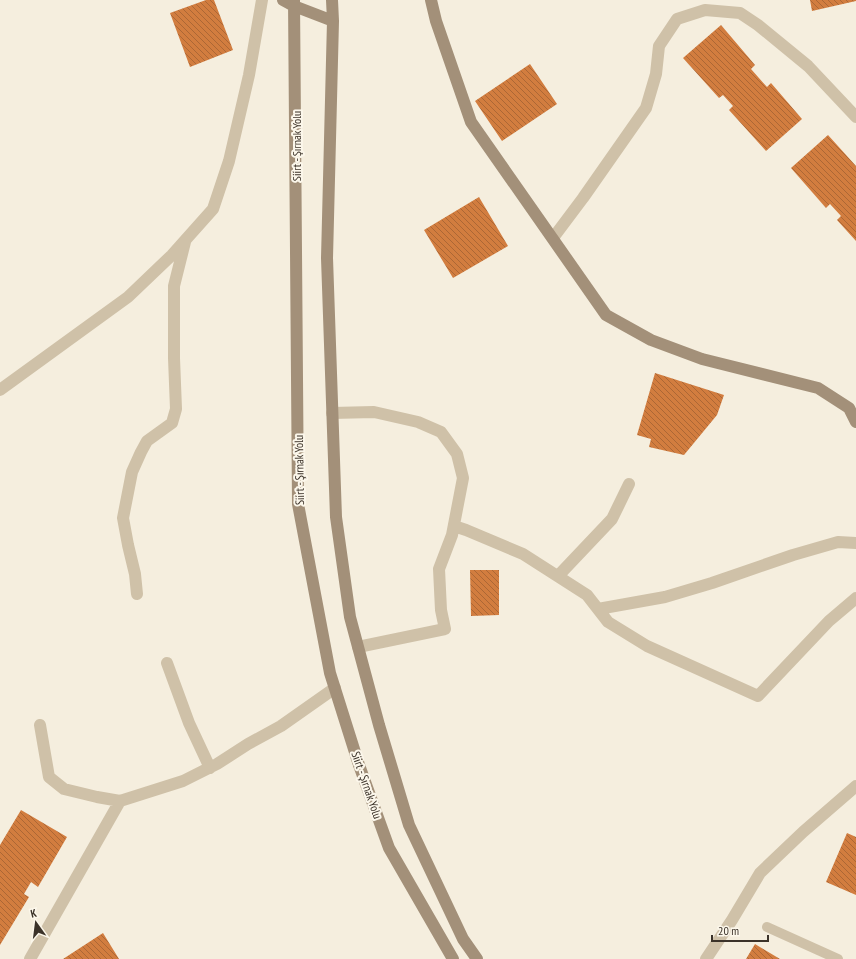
<svg xmlns="http://www.w3.org/2000/svg" width="856" height="959" font-family="'PT Sans Narrow',sans-serif">
<style>
.building{fill:url(#building-back-hatch)}
.lines{fill:none;stroke-linecap:round;stroke-linejoin:round}
.lane{stroke:#cfc1a8;stroke-width:10}
.street{stroke:#cfc1a8;stroke-width:12}
.secondary{stroke:#a39079;stroke-width:12}
.labels{text-anchor:middle;dominant-baseline:central;stroke-width:4;stroke-linejoin:round;paint-order:stroke}
.street-label{font-size:12px;fill:#3b3229;stroke:#fcf7eb}
</style>
<defs>
<pattern id="building-back-hatch" width="6" height="6" patternUnits="userSpaceOnUse"><rect width="6" height="6" fill="#d27d3f"/><path d="M-1 5l2 2M0 0l6 6M5-1l2 2" fill="none" stroke="#ac6735"/></pattern>
</defs>
<rect width="100%" height="100%" fill="#f5eede"/>
<path class="building" d="M206 0H214L233 50 190 67 170 13Z
M810 0H856V1L812 11Z
M721 25 755 65 751 69 767 87 771 83 802 119 766 151 729 110 733 106 723 95 719 98 683 58Z
M530 64 557 104 502 141 475 101Z
M828 135 856 166V241L837 220 841 216 830 204 826 208 791 168Z
M479 197 508 246 453 278 424 230Z
M655 373 724 395 717 415 684 455 649 447 651 439 637 435Z
M470 570H499V615L471 616Z
M21 810 67 837 38 887 31 882 24 894 29 897 0 945V845Z
M847 833 856 837V895L826 882Z
M103 933 119 959H63Z
M755 944 780 959H746Z"/>
<g class="lines">
<path class="lane" d="M767 927 838 959"/>
<path class="street" d="M553 238 583 198 646 108 656 74 659 46 677 19 705 10 740 13 758 25 808 66 856 117
M0 390 128 297 172 255 213 209 229 161 249 75 262 0
M332 413 374 412 418 422 441 432 457 454 463 478 452 535 439 569 441 610 445 629 358 647
M454 526 466 530 523 554 587 595 608 622 647 646 758 696 829 621 856 598
M558 576 612 519 629 484
M137 594 135 574 128 545 123 518 132 472 141 452 147 441 172 423 176 409 174 358V286L185 242
M598 609 665 597 712 583 793 555 838 542 856 543
M167 663 189 723 210 768
M40 725 49 777 64 789 97 797 120 801 183 781 217 764 248 744 281 726 335 688
M30 959 120 801
M706 959 732 920 760 873 803 832 856 786"/>
<path class="secondary" d="M283 0 294 6 333 21
M294 0 298 504 330 673 359 765 389 848 453 959
M332 0 333 21 327 258 336 517 350 617 379 725 409 825 463 939 477 959
M431 0 436 21 471 122 606 315 651 340 702 359 818 388 849 408 856 422"/>
</g>
<g class="labels">
<g class="street-label">
<text transform="translate(296 146) rotate(-90)">Siirt - Şırnak Yolu</text>
<text transform="translate(299 470) rotate(-91)">Siirt - Şırnak Yolu</text>
<text transform="translate(367 785) rotate(71)">Siirt - Şırnak Yolu</text>
</g>
</g>
<g transform="translate(36 923) rotate(346)" stroke="#fcf7eb" stroke-width="3" paint-order="stroke">
<path d="M0-3L7 15L0 10L-7 15Z" fill="#3b3229"/>
<text y="-6" font-size="11" font-weight="bold" text-anchor="middle" fill="#3b3229">K</text>
</g>
<path d="M712 935v6h56v-6" fill="none" stroke="#3b3229" stroke-width="2"/>
<text x="718" y="935" font-size="12" fill="#3b3229" stroke="#fcf7eb" stroke-width="3" paint-order="stroke">20 m</text>
</svg>
